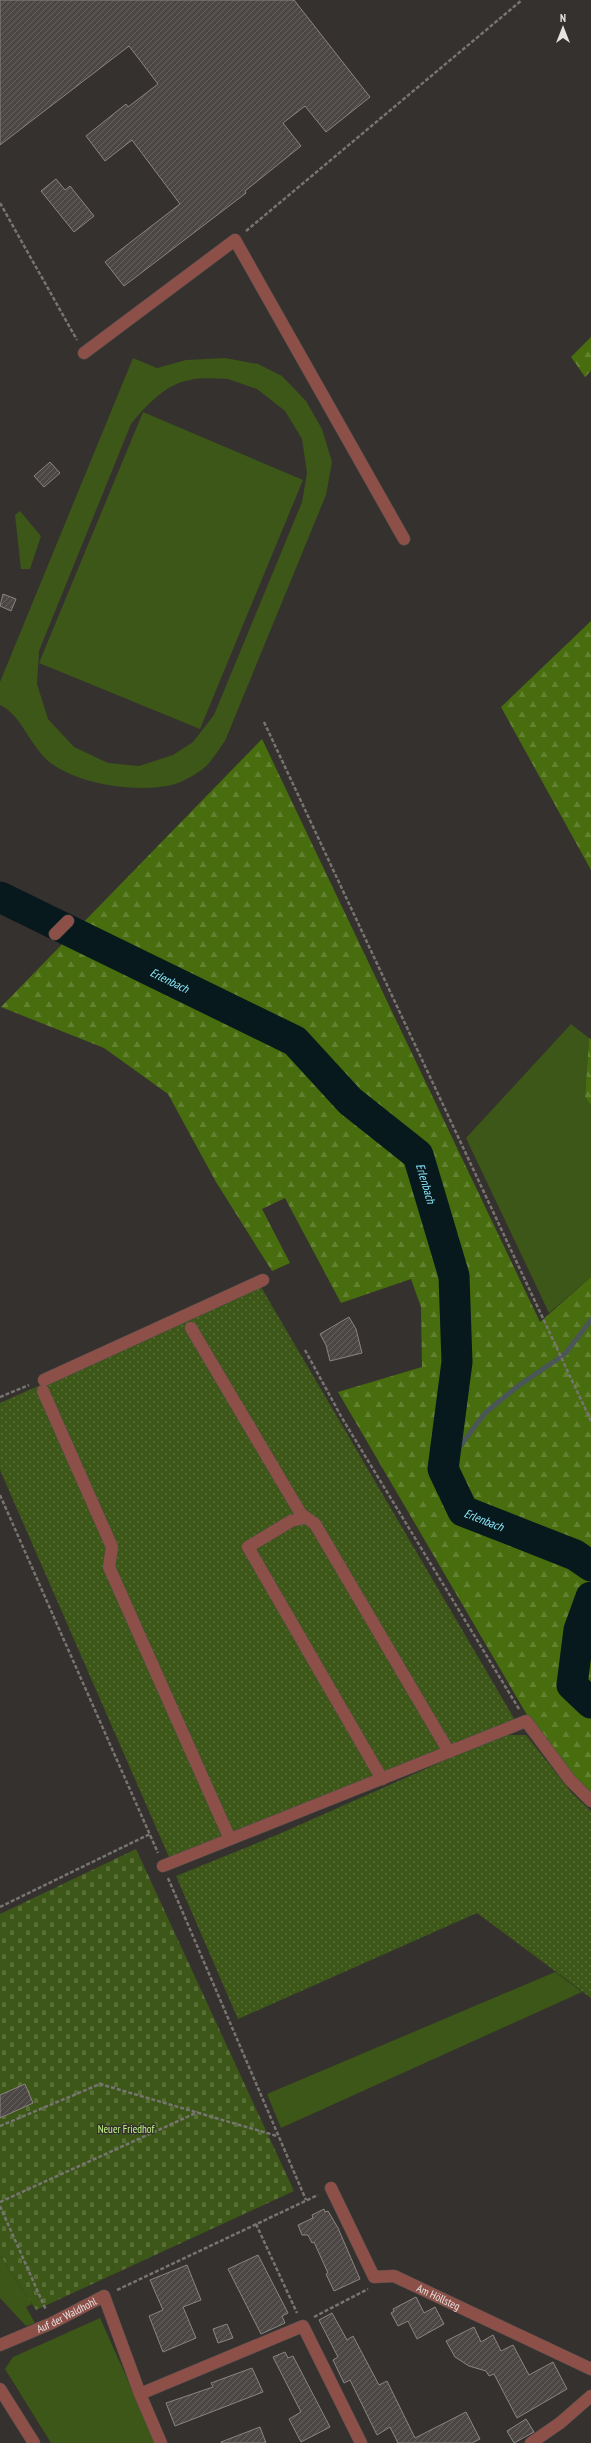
<svg xmlns="http://www.w3.org/2000/svg" width="591" height="2443" font-family="'PT Sans Narrow',sans-serif">
<style>
.grass{fill:#3c5717;fill-rule:evenodd}
.forest{fill:url(#forest-firs)}
.cemetery{fill:url(#cemetery-stones)}
.garden{fill:url(#garden-dots)}
.lines{fill:none;stroke-linecap:round;stroke-linejoin:round}
.stream{stroke:#4a5657;stroke-width:5}
.river{stroke:#07191c;stroke-width:31}
.building{fill:url(#building-hatch);stroke:#8a8581}
.minor-casing{stroke:#514e4b;stroke-width:13}
.path{stroke:#777471;stroke-width:2.5;stroke-dasharray:4 2;stroke-linecap:butt}
.minor{stroke:#8d5048;stroke-width:12}
.labels{text-anchor:middle;dominant-baseline:central;stroke-width:3;stroke-linejoin:round;paint-order:stroke}
.park-label{font-size:11px;fill:#c0f784;stroke:#35312e}
.street-label{font-size:11px;fill:#e6e4e2;stroke:#35312e}
.water-label{font-size:12px;font-style:italic;fill:#8debfe;stroke:#35312e}
</style>
<defs>
<pattern id="forest-firs" width="22" height="20" patternUnits="userSpaceOnUse"><rect width="22" height="20" fill="#486d0e"/><path d="M5 1l3.5 6h-7zM16 11l3.5 6h-7z" fill="#628231"/></pattern>
<pattern id="cemetery-stones" width="16" height="16" patternUnits="userSpaceOnUse"><rect width="16" height="16" fill="#3c5717"/><path d="M2 7V4a2 2 0 0 1 4 0v3zM10 15v-3a2 2 0 0 1 4 0v3z" fill="#586f38"/></pattern>
<pattern id="garden-dots" width="8" height="8" patternUnits="userSpaceOnUse"><rect width="8" height="8" fill="#3c5717"/><path d="M2 2h.1M6 6h.1" fill="none" stroke="#586f38" stroke-width="1.8" stroke-linecap="round"/></pattern>
<pattern id="building-hatch" width="6" height="6" patternUnits="userSpaceOnUse"><rect width="6" height="6" fill="#4c4744"/><path d="M-1 1l2-2M0 6l6-6M5 7l2-2" fill="none" stroke="#66615f"/></pattern>
</defs>
<rect width="100%" height="100%" fill="#35312e"/>
<path class="grass" d="M133 358 157 368 186 360 225 358 258 364 282 376 306 401 322 429 332 462 326 495 225 741C218 750 210 765 200 771 192 777 176 785 167 786 132 792 80 784 52 764 30 748 23 716 0 705V682ZM228 379 257 389 285 411 302 439 307 473 302 502 214 715 193 742 173 755 139 766 108 763 74 747 48 719 37 684 39 651 131 424C146 406 165 384 190 380 202 377 216 379 228 379Z
M143 412 303 480 200 729 39 663Z
M20 511 41 536 30 569H21L15 515Z
M571 1024 589 1038 585 1097 591 1105V1277L549 1313 466 1138Z
M555 1972 582 1992 281 2128 267 2094Z
M0 2255 32 2304 26 2307 35 2323 26 2326 0 2298Z
M100 2318 156 2443H51L5 2369 13 2357Z"/>
<path class="forest" d="M591 337V371L585 377 571 357Z
M591 621V870L501 707Z
M262 739 540 1322 591 1277V1792L576 1779 530 1720 338 1392 422 1367 421 1307 411 1279 341 1303 285 1198 262 1209 290 1263 272 1271 216 1182 168 1094 104 1048 1 1007Z
M589 1038 591 1039V1105L585 1097Z"/>
<path class="cemetery" d="M136 1849 294 2191 36 2310 0 2255V1914Z"/>
<path class="garden" d="M261 1287 515 1720 169 1857 0 1470V1403Z
M502 1735H526L572 1793 591 1811V1998L477 1913 238 2019 176 1876 279 1834Z"/>
<g class="lines">
<path class="stream" d="M443 1469 485 1413 518 1386 565 1354 591 1320"/>
<g class="river">
<path id="s1" d="M0 897 295 1041 350 1101 418 1155 454 1276 457 1362 443 1469 463 1511 575 1555 591 1566"/>
<path d="M591 1597 579 1630 572 1685 591 1703"/>
</g>
</g>
<path class="building" d="M0 0H294L370 97 326 132 305 106 283 123 301 146 245 191 246 193 124 286 105 262 180 204 132 140 105 161 86 136 126 104 128 107 158 84 129 46 0 145Z
M56 179 65 190 70 186 94 216 74 232 41 191Z
M50 462 60 473 44 487 34 476Z
M3 594 16 599 11 611 0 606Z
M349 1317 356 1329 362 1353 330 1361 326 1345 320 1334Z
M25 2084 33 2103 0 2118V2095Z
M324 2209 325 2212 328 2211 338 2228 360 2279 334 2291 326 2274 328 2273 314 2242 312 2243 308 2235H302L298 2225 313 2218 312 2215Z
M258 2255 288 2313 282 2316 285 2323 261 2334 228 2269Z
M187 2265 201 2300 183 2307 196 2338 163 2352 149 2316 163 2310 150 2280Z
M416 2297 424 2313 435 2307 444 2324 417 2339 408 2321 398 2326 391 2313 394 2311 393 2309Z
M332 2313 347 2340 353 2336 379 2385 387 2381 415 2438 466 2412 480 2439 472 2443H398L390 2427 377 2435 350 2380 344 2383 333 2360 338 2357 319 2320Z
M227 2324 233 2338 218 2343 213 2329Z
M474 2327 481 2342 493 2335 501 2351 513 2345 529 2375 553 2362 567 2389 517 2418 494 2374 489 2376 486 2371 469 2366 455 2357 446 2341Z
M285 2352 288 2358 293 2356 330 2427 301 2442 289 2419 301 2412 273 2357Z
M252 2368 263 2392 175 2426 166 2403 213 2387 211 2383Z
M526 2419 534 2432 514 2443 507 2431Z
M260 2427 266 2443H221V2442Z"/>
<g class="lines">
<defs>
<g id="minor">
<path d="M84 353 235 240 404 539"/>
<path d="M55 934 68 921"/>
<path d="M191 1328 301 1514 315 1524 449 1752"/>
<path d="M44 1380 263 1280"/>
<path d="M43 1391 112 1547 109 1567 230 1839"/>
<path d="M304 1518 291 1521 248 1547 382 1779"/>
<path d="M163 1866 526 1721 570 1780 591 1801"/>
<path id="s2" d="M331 2188 374 2277 394 2276 591 2369"/>
<path id="s3" d="M0 2345 52 2323 104 2296 140 2394 161 2443"/>
<path d="M0 2389 34 2443"/>
<path d="M140 2394 303 2326 361 2443"/>
<path d="M531 2443 560 2423 591 2396"/>
</g>
</defs>
<use href="#minor" class="minor-casing"/>
<path class="path" d="M0 203 77 340
M246 231 522 0
M264 722 591 1421
M305 1350 342 1418 519 1709
M0 1397 29 1385
M0 1495 158 1853
M168 1878 306 2200
M0 1907 150 1834
M0 2126 100 2084 277 2136
M0 2202 198 2112
M0 2206 46 2310
M256 2224 297 2313
M117 2290 318 2195
M314 2317 368 2289"/>
<use href="#minor" class="minor"/>
</g>
<g class="labels">
<g class="park-label">
<text x="126" y="2129">Neuer Friedhof</text>
</g>
<g class="street-label">
<text stroke="none"><textPath href="#s2" startOffset="168">Am Höllsteg</textPath></text>
<text stroke="none"><textPath href="#s3" startOffset="73">Auf der Waldhohl</textPath></text>
</g>
<g class="water-label">
<text stroke="none"><textPath href="#s1" startOffset="189">Erlenbach</textPath></text>
<text stroke="none"><textPath href="#s1" startOffset="526">Erlenbach</textPath></text>
<text stroke="none"><textPath href="#s1" startOffset="886">Erlenbach</textPath></text>
</g>
</g>
<g transform="translate(563 28)" stroke="#35312e" stroke-width="3" paint-order="stroke">
<path d="M0-3L7 15L0 10L-7 15Z" fill="#e6e4e2"/>
<text y="-6" font-size="11" font-weight="bold" text-anchor="middle" fill="#e6e4e2">N</text>
</g>
</svg>
